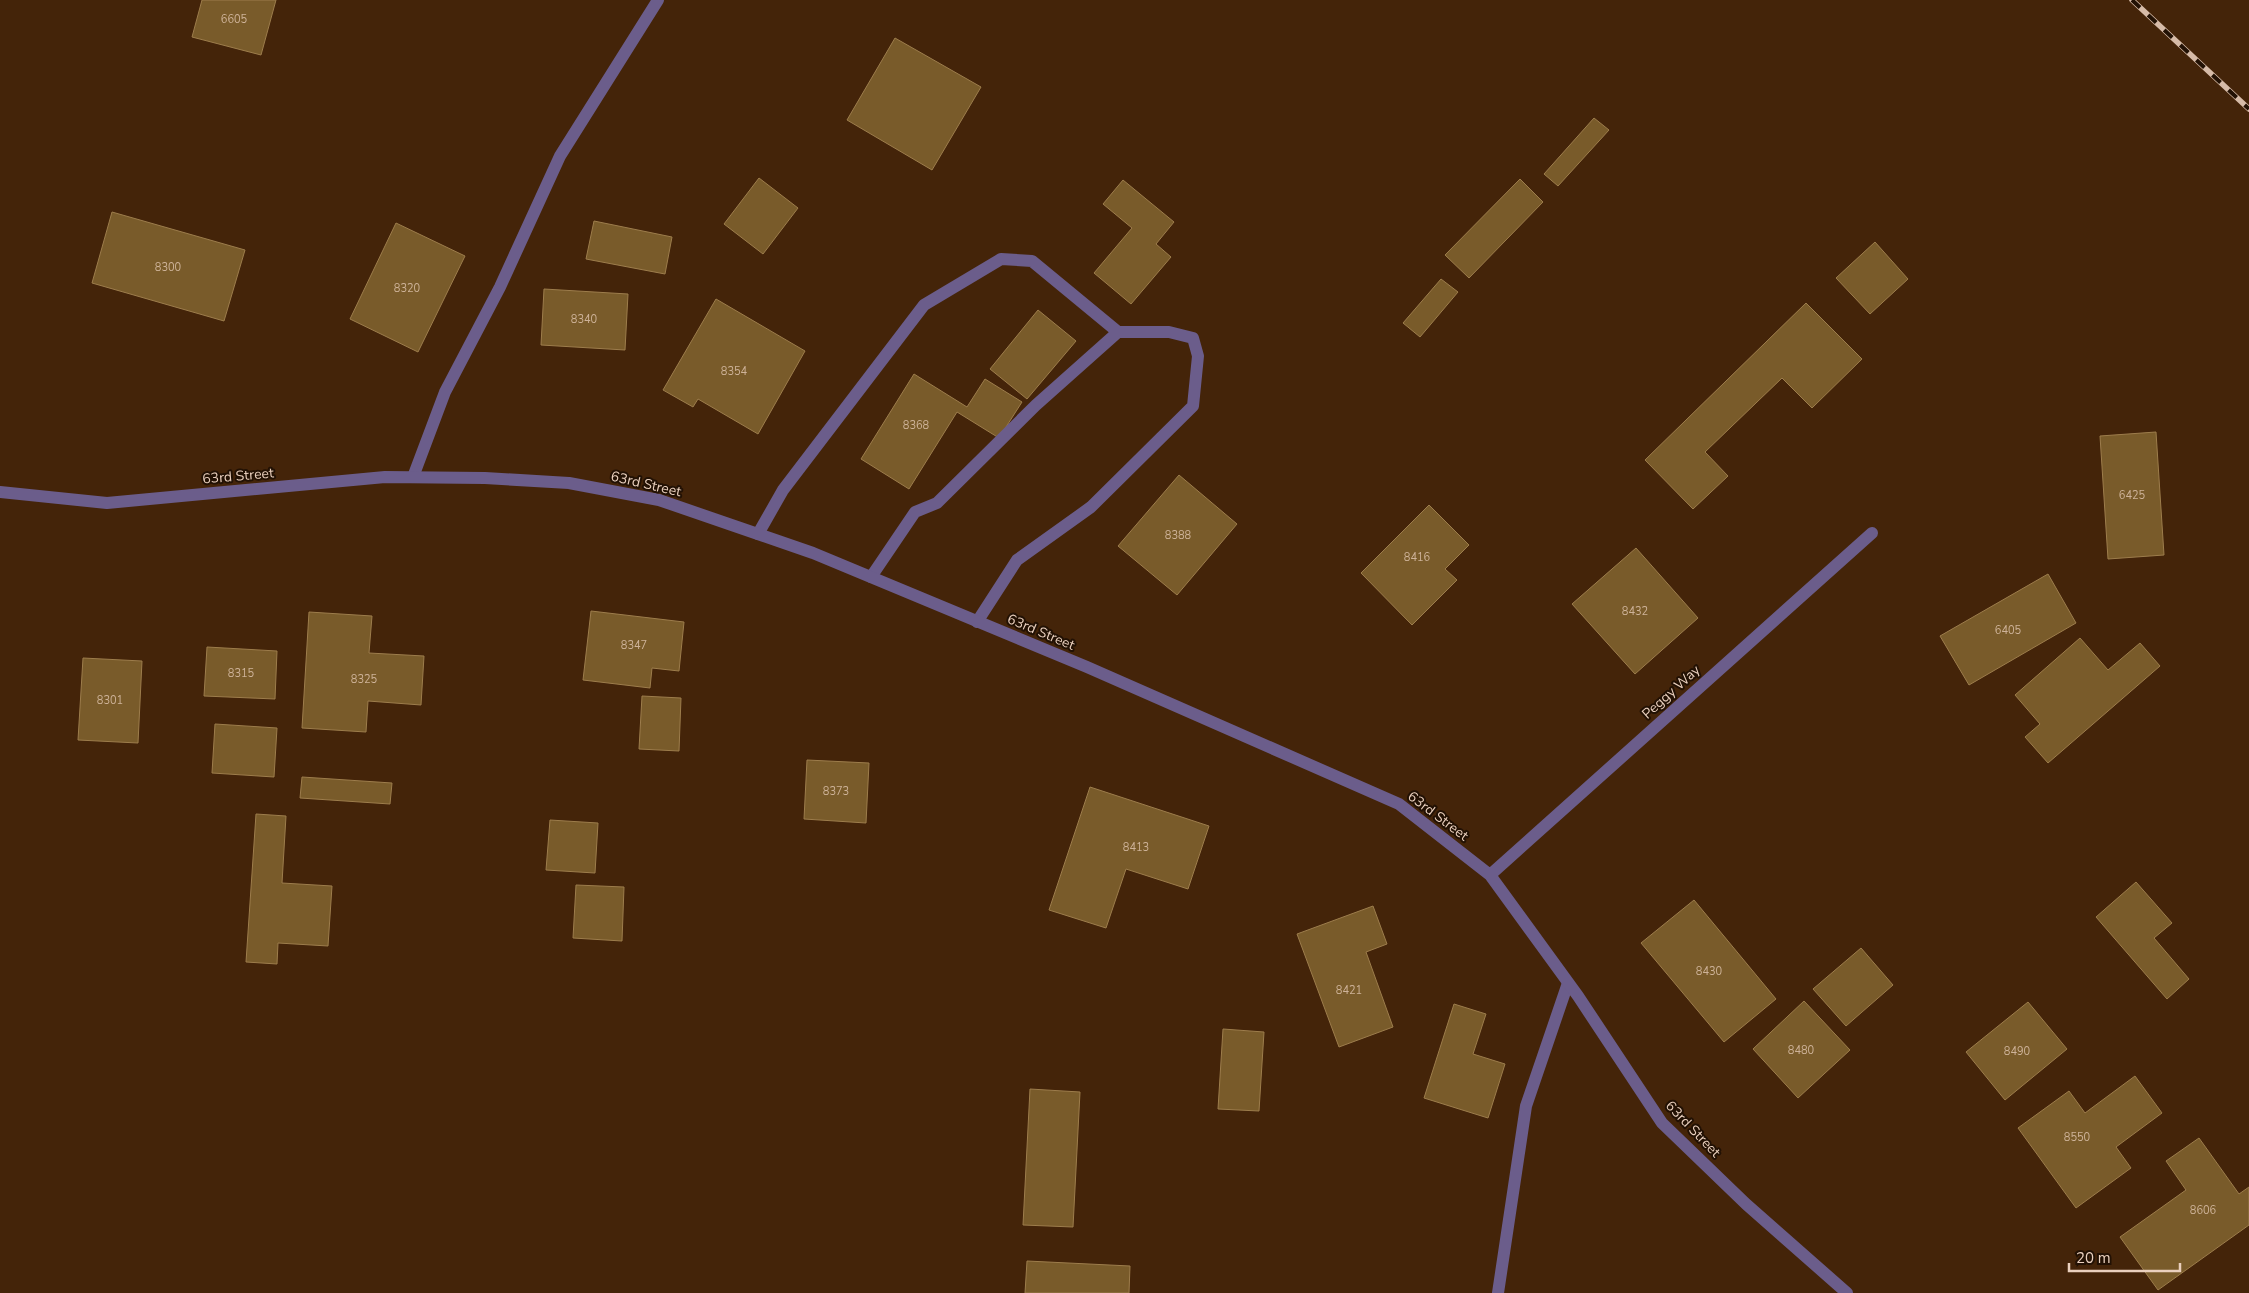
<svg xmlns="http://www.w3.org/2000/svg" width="2249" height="1293" font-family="'Nunito Sans',sans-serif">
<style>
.building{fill:#795b2a;stroke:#9d7d4c}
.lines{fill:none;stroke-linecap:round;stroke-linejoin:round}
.service{stroke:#6b5d8b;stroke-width:12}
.minor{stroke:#6b5d8b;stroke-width:12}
.rail-casing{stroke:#d6bba8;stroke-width:5.5}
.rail{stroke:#221104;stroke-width:4;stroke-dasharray:11;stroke-linecap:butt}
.labels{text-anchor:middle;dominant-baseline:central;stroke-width:4;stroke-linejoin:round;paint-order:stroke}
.number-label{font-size:11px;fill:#ceb399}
.street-label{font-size:14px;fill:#ead0be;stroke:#221104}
</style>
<rect width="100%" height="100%" fill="#442409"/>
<path class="building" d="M202 0H276L261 55 192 37Z
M895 38 981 87 932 170 847 120Z
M1594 118 1609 130 1558 186 1544 174Z
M759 178 798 208 763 254 724 224Z
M1520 179 1543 202 1469 278 1445 255Z
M1123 180 1174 222 1156 244 1171 257 1131 304 1094 273 1132 228 1103 204Z
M112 212 245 250 224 321 92 283Z
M594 221 672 237 665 274 586 259Z
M396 223 465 256 418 352 350 319Z
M1875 242 1908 279 1870 314 1836 278Z
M1441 279 1458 292 1420 337 1403 323Z
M544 289 628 294 625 350 541 345Z
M716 299 805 351 758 434 698 399 693 407 663 390Z
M1806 303 1862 359 1812 408 1782 378 1705 452 1728 476 1693 509 1645 460Z
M1038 310 1076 341 1027 399 990 369Z
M914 374 967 407 985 379 1022 402 999 438 957 412 909 489 861 459Z
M2156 432 2164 555 2108 559 2100 436Z
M1179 475 1237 524 1177 595 1118 546Z
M1429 505 1469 545 1445 569 1457 580 1412 625 1361 573Z
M1636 548 1698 618 1635 674 1572 604Z
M2048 574 2076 623 1969 685 1940 636Z
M591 611 684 622 679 671 652 668 650 688 583 680Z
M309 612 372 616 369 653 424 656 421 705 368 701 366 732 302 728Z
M2080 638 2108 670 2140 643 2160 666 2048 763 2025 737 2040 724 2015 695Z
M207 647 277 651 275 699 204 696Z
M83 658 142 661 138 743 78 740Z
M642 696 681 698 679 751 639 749Z
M215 724 277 728 274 777 212 773Z
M807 760 869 763 866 823 804 819Z
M302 777 392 783 390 804 300 798Z
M1090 787 1209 826 1188 889 1126 869 1106 928 1049 910Z
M256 814 286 816 282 883 332 886 328 946 278 943 277 964 246 962Z
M550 820 598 823 595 873 546 870Z
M2136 882 2172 923 2154 938 2189 979 2167 999 2096 917Z
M576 885 624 887 622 941 573 938Z
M1694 900 1776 999 1724 1042 1641 943Z
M1373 906 1387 944 1366 952 1393 1027 1339 1047 1297 934Z
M1861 948 1893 985 1846 1026 1813 989Z
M1804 1001 1850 1050 1798 1098 1753 1049Z
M2028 1002 2067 1049 2005 1100 1966 1052Z
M1454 1004 1486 1014 1473 1054 1505 1064 1488 1118 1424 1098Z
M1223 1029 1264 1032 1259 1111 1218 1109Z
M2135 1076 2162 1113 2116 1147 2131 1168 2076 1208 2018 1128 2069 1091 2085 1113Z
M1030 1089 1080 1092 1073 1227 1023 1225Z
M2199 1138 2239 1194 2249 1187V1225L2158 1290 2120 1237 2186 1190 2166 1161Z
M1027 1261 1130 1266 1129 1293H1025Z"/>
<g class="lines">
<path class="service" d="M413 477 445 392 500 287 560 156 658 0
M758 534 783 490 924 305 1001 259 1032 261 1118 332 1036 405 937 503 915 512 871 577
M977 622 1017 560 1091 507 1193 406 1198 356 1193 338 1169 332H1118
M1498 1293 1526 1106 1568 983"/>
<path class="minor" d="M0 492 107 503 385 477 485 478 569 483 659 500 813 553 1087 667 1399 804 1490 875 1578 996 1662 1123 1746 1204 1847 1293
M1490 875 1872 533"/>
<defs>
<path id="rail" d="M2132 0 2249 109"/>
</defs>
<use href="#rail" class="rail-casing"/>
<use href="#rail" class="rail"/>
</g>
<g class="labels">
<g class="number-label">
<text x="234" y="19">6605</text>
<text x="168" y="267">8300</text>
<text x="407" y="288">8320</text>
<text x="584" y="319">8340</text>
<text x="734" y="371">8354</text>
<text x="916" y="425">8368</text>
<text x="2132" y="495">6425</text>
<text x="1178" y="535">8388</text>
<text x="1417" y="557">8416</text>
<text x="1635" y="611">8432</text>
<text x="2008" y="630">6405</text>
<text x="634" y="645">8347</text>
<text x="241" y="673">8315</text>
<text x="364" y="679">8325</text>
<text x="110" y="700">8301</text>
<text x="836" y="791">8373</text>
<text x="1136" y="847">8413</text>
<text x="1709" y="971">8430</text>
<text x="1349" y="990">8421</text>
<text x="1801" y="1050">8480</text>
<text x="2017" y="1051">8490</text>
<text x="2077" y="1137">8550</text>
<text x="2203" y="1210">8606</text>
</g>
<g class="street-label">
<text transform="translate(238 476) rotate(-5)">63rd Street</text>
<text transform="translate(646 484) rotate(13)">63rd Street</text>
<text transform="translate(1041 632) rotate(23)">63rd Street</text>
<text transform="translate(1671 692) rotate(-42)">Peggy Way</text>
<text transform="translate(1438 816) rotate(37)">63rd Street</text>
<text transform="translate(1693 1129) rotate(46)">63rd Street</text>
</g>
</g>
<path d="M2069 1263v8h111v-8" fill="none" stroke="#ead0be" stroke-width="2.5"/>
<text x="2076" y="1263" font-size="15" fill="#ead0be" stroke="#221104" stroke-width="4" paint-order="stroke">20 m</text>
</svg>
